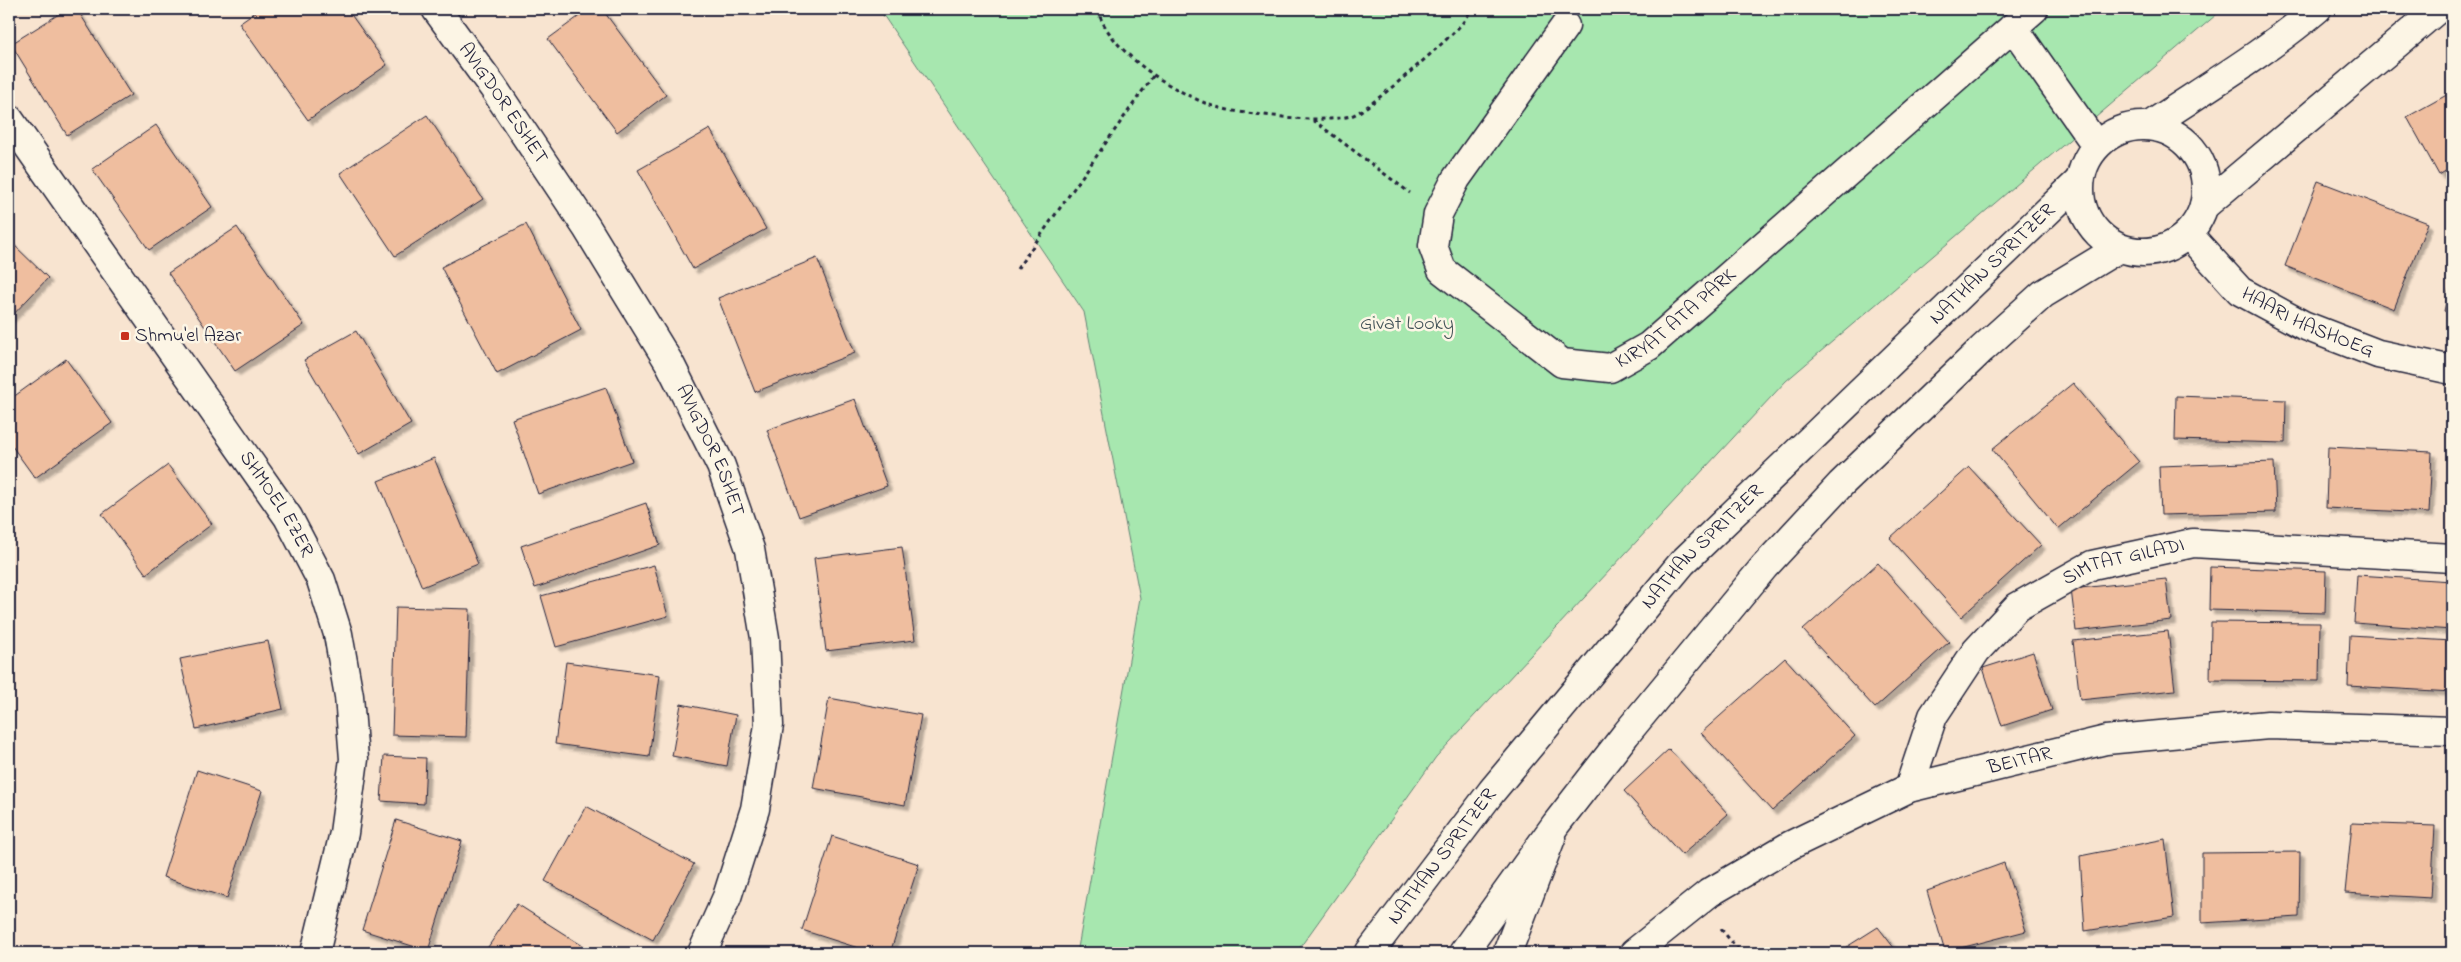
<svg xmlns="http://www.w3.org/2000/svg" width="2461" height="962" font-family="'Indie Flower',sans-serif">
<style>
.green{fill:#a7e7af;stroke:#648475}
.building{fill:#efbe9f;stroke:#22223b;filter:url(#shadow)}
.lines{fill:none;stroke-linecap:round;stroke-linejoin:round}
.minor-casing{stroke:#22223b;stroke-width:31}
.tertiary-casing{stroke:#22223b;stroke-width:31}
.path{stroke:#22223b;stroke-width:3;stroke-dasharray:4 4;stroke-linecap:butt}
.minor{stroke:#fcf5e5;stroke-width:28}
.tertiary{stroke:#fcf5e5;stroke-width:28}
.poi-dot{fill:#c8321e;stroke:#fcf5e5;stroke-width:2}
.labels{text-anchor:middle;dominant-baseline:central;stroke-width:5;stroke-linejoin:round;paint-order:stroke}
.street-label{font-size:20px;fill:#22223b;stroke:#fcf5e5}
.park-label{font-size:20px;fill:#435358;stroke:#fcf5e5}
.poi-label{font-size:20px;fill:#22223b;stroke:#fcf5e5;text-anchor:start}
</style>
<defs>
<filter id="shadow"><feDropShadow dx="4.5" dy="4.5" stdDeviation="1" flood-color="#0004"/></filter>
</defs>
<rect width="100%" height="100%" fill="#f8e4d0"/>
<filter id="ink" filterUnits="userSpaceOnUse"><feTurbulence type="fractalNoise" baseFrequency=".02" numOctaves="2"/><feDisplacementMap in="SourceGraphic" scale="10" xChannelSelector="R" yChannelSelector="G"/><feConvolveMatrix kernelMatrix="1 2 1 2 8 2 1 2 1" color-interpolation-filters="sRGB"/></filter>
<g filter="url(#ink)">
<path class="green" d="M879 9H2223L1786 381 1436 757 1296 953H1088L1078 948 1140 598 1084 312Z"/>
<path class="building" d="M67 9H77L131 95 67 135 11 44Z
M259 9H347L387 65 308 120 239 23Z
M589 9H602L666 95 617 132 548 39Z
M2452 92V167L2439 175 2407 117Z
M427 115 483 199 395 256 340 173Z
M156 125 212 207 149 250 92 169Z
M710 129 766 229 693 269 638 170Z
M2318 181 2428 223 2394 309 2285 266Z
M526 224 581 330 497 374 441 267Z
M237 227 304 325 235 371 168 273Z
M9 240 48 278 9 319Z
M817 258 855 353 755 392 718 298Z
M2452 278V313L2444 311Z
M356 331 411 424 359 454 304 360Z
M66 359 112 423 35 478 9 442V400Z
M2073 383 2139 462 2058 529 1992 449Z
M606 387 632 461 538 494 512 419Z
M2176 396 2286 400 2285 443 2175 440Z
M855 399 887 486 799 517 767 430Z
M2328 447 2432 452 2429 513 2326 508Z
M434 458 478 564 422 587 378 481Z
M2274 462 2276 512 2161 515 2159 466Z
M168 465 212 524 146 574 102 514Z
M1969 467 2041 545 1961 617 1890 538Z
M646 503 660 545 535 588 521 546Z
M902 547 915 640 826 651 814 558Z
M1878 563 1949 642 1875 708 1803 630Z
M654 565 668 616 556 647 541 596Z
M2210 567 2326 571 2325 613 2209 610Z
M2357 575 2452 581V630L2354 623Z
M2166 579 2171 620 2076 631 2071 589Z
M396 607 470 609 466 737 392 735Z
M2211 622 2320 623 2319 681 2210 680Z
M2168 631 2175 690 2080 700 2073 641Z
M2350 635 2452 641V692L2348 686Z
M268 641 283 709 196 729 180 659Z
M2033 652 2052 710 2002 726 1983 668Z
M1785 658 1855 736 1772 811 1701 733Z
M566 662 660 675 649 757 555 744Z
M829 698 921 715 905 805 813 788Z
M681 704 736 715 727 766 672 756Z
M1669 749 1728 814 1682 855 1624 791Z
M384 756 426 758 424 804 381 801Z
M197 770 262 791 227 898 163 877Z
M586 806 694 864 653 940 545 881Z
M396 820 462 841 428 951 362 930Z
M2352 823 2435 826 2431 898 2345 893Z
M832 836 919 864 890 953H874L802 930Z
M2165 839 2174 917 2085 931 2080 856Z
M2300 852 2299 917 2202 923V853Z
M2004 863 2026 931 1945 952 1927 891Z
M517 904 594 953H484Z
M1878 927 1898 953H1837Z"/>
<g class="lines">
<defs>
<g id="minor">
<path id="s1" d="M436 9 493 87 587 228 670 364 721 466 750 549 765 638 769 725 755 809 727 897 702 953"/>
<path id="s2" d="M1565 26 1456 179 1438 214 1433 246 1442 270 1562 363 1610 368 1649 346 2034 9"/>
<path d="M2013 27 2096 145"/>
<path id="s3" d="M2188 234 2240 291 2303 325 2378 354 2452 370"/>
<path id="s4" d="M1909 788 1933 716 1976 651 2017 607 2092 565 2193 543 2452 558"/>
<path d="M1507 953 1551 838"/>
<path id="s5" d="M1634 953 1709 893 1791 845 1909 788 2106 740 2268 725 2452 731"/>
</g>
<g id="tertiary">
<path id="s6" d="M9 119 288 517 321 580 338 634 349 696 354 759 344 833 315 953"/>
<circle cx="2143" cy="189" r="63"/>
<path d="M2149 126C2206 88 2265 53 2317 9"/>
<path d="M2204 206 2438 9"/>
<path id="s7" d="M1369 953 1492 791 1682 563 2079 181"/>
<path d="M1463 953 1556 824 1626 734 1764 567 1841 484 1982 349 2043 294 2119 248"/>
</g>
</defs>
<use href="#minor" class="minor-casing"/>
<use href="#tertiary" class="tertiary-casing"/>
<path class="path" d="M1097 9C1111 52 1165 86 1205 103 1229 113 1258 114 1283 117 1305 119 1329 121 1351 116 1368 111 1444 43 1459 27 1464 22 1468 15 1472 9
M1313 120 1410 193
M1017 269 1153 76
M1721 929 1741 953"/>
<use href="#minor" class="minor"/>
<use href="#tertiary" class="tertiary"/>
</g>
</g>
<rect class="poi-dot" x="120" y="331" width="10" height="10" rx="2.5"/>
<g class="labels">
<g class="street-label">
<text stroke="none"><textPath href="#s1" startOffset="116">AVIGDOR ESHET</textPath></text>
<text stroke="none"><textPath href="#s7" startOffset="931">NATHAN SPRITZER</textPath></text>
<text stroke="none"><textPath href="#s2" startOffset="568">KIRYAT ATA PARK</textPath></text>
<text stroke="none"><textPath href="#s3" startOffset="152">HAARI HASHOEG</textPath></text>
<text stroke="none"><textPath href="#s1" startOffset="521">AVIGDOR ESHET</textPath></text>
<text stroke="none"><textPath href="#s6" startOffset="469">SHMOEL EZER</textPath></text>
<text stroke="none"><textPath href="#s7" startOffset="526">NATHAN SPRITZER</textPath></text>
<text stroke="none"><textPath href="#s4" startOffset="331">SIMTAT GILADI</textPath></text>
<text stroke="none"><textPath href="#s5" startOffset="436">BEITAR</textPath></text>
<text stroke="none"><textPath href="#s7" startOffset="121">NATHAN SPRITZER</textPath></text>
</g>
<g class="park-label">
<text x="1407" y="324">Givat Looky</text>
</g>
<g class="poi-label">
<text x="135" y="336">Shmu'el Azar</text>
</g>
</g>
<rect width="2461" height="962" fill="none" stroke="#fcf5e5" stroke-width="30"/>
<rect x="15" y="15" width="2431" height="932" fill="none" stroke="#22223b" stroke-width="2" filter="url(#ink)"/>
</svg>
